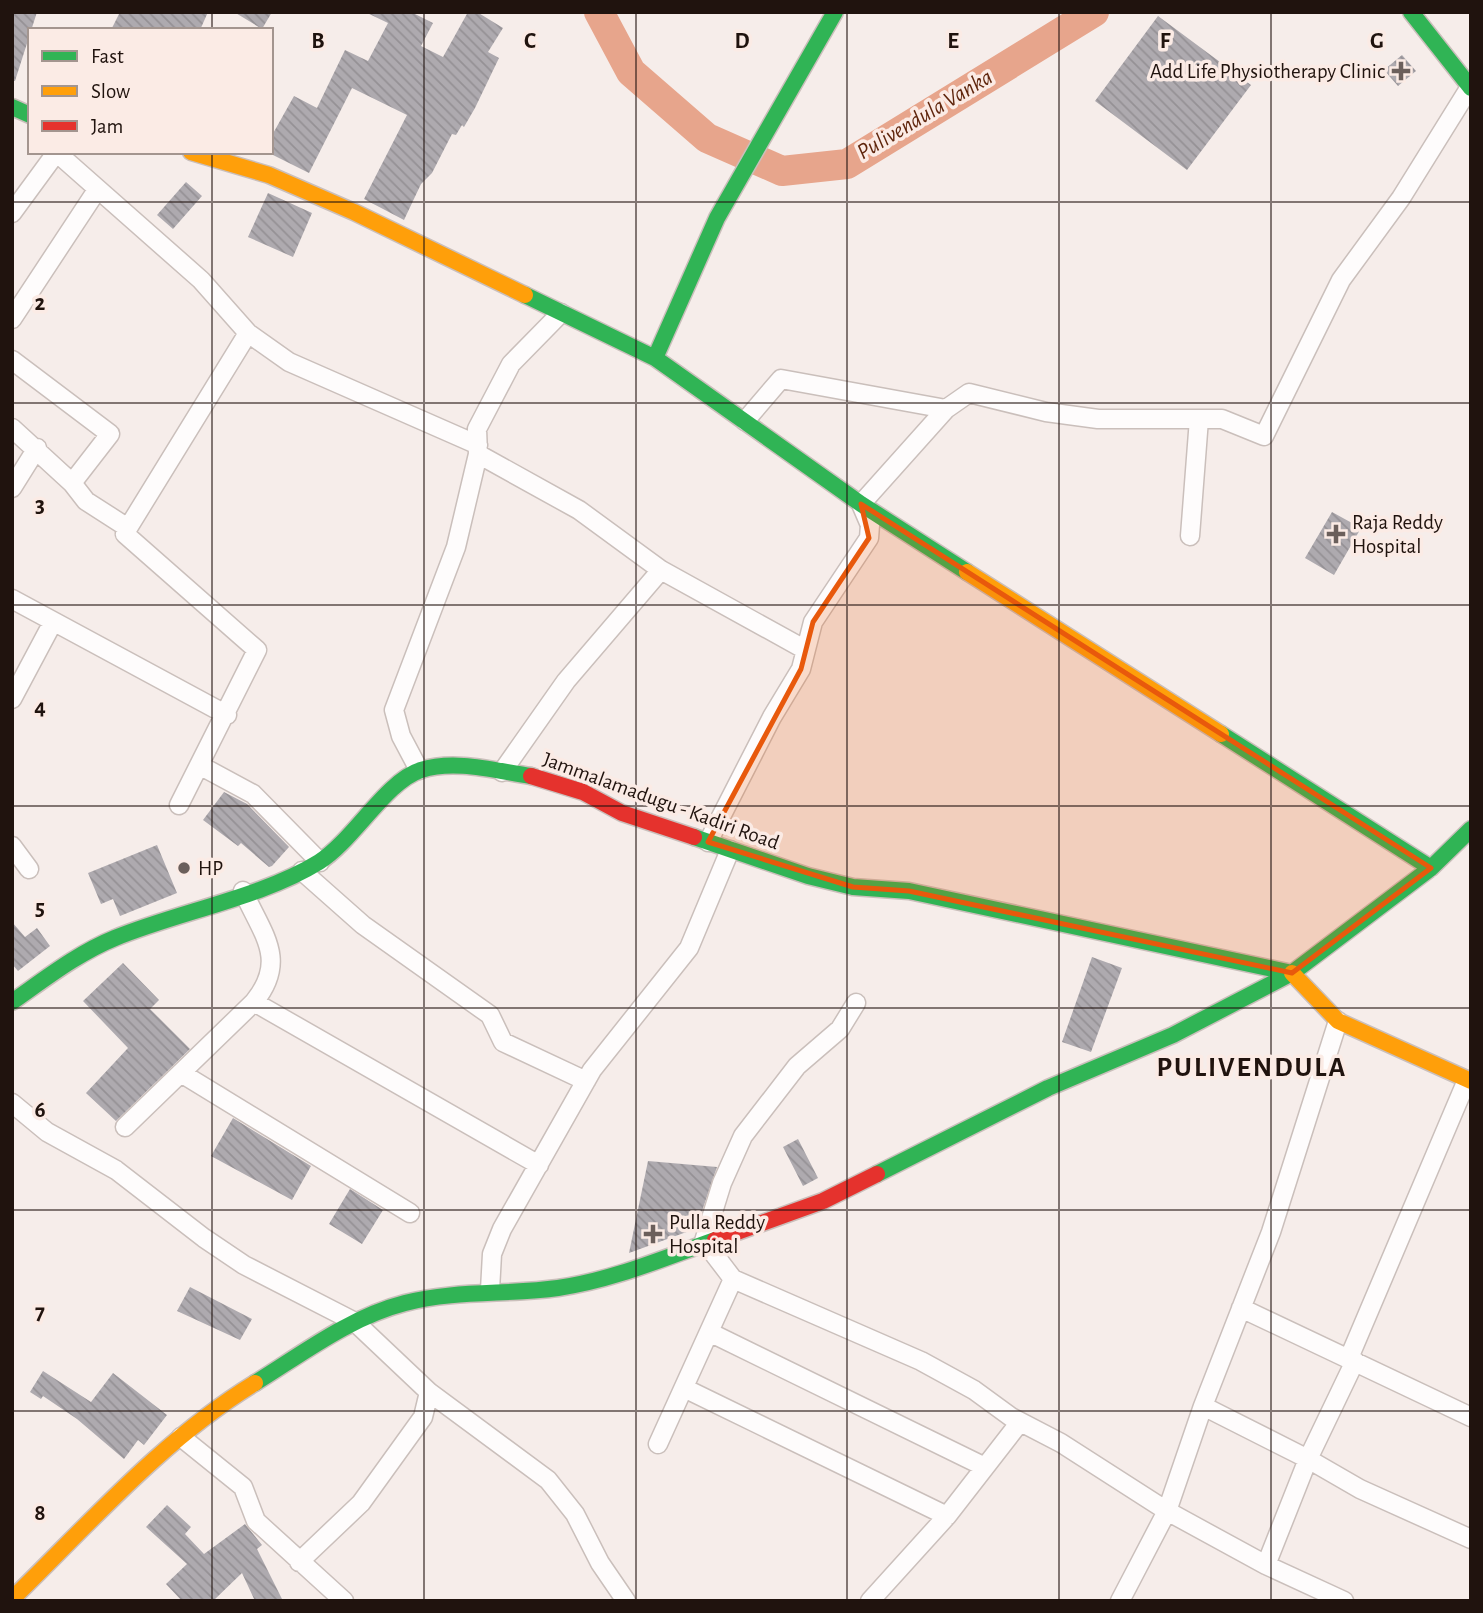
<svg xmlns="http://www.w3.org/2000/svg" width="1483" height="1613" font-family="'Alegreya Sans',sans-serif">
<style>
.lines{fill:none;stroke-linecap:round;stroke-linejoin:round}
.river{stroke:#e7a58c;stroke-width:30}
.building{fill:url(#building-back-hatch)}
.street-casing{stroke:#cabfbb;stroke-width:21}
.fast-casing{stroke:#cabfbb;stroke-width:19}
.slow-casing{stroke:#cabfbb;stroke-width:19}
.jam-casing{stroke:#cabfbb;stroke-width:19}
.street{stroke:#fefcfc;stroke-width:18}
.fast{stroke:#30b455;stroke-width:16}
.slow{stroke:#ff9f0a;stroke-width:16}
.jam{stroke:#e5322d;stroke-width:16}
.marked{fill:#e8590c;fill-opacity:0.2;stroke:#e8590c;stroke-width:5;stroke-linejoin:round}
.grid{fill:none;stroke:#20130e;stroke-width:2;stroke-opacity:0.55}
.poi-dot{fill:#6b5f5b;stroke:#fbebe5;stroke-width:2.5}
.labels{text-anchor:middle;dominant-baseline:central;stroke-width:7;stroke-linejoin:round;paint-order:stroke}
.poi-label{font-size:21px;fill:#20130e;stroke:#fbebe5;text-anchor:start}
.street-label{font-size:21px;fill:#20130e;stroke:#fbebe5}
.water-label{font-size:23px;font-style:italic;fill:#60260d;stroke:#fbebe5}
.district-label{font-size:28px;font-weight:bold;letter-spacing:2px;fill:#20130e;stroke:#fbebe5}
.grid-label{font-size:23px;text-anchor:middle;font-weight:bold;fill:#20130e;stroke:#fbebe5;stroke-width:7;stroke-linejoin:round;paint-order:stroke}
</style>
<defs>
<pattern id="building-back-hatch" width="6" height="6" patternUnits="userSpaceOnUse" patternTransform="scale(1.75)"><rect width="6" height="6" fill="#aeaaaf"/><path d="M-1 5l2 2M0 0l6 6M5-1l2 2" fill="none" stroke="#959195"/></pattern>
</defs>
<rect width="100%" height="100%" fill="#f6edea"/>
<g class="lines">
<path class="river" d="M599 12 631 72 707 138 782 171 847 164 1094 12"/>
</g>
<path class="building" d="M12 12H37L15 81H12Z
M120 12H208L200 30H111Z
M234 12H272L262 29Z
M365 12H411L433 23 421 46 443 57 468 12H477L503 28 488 52 499 58 475 108 464 127 462 125 456 135 452 134 432 173 421 184 404 220 364 199 407 115 352 88 309 173 271 154V137L294 96 317 108 345 50 368 61 388 23Z
M1158 16 1251 85 1187 170 1095 101Z
M1402 55 1416 71 1398 86 1384 70Z
M186 182 202 196 173 229 157 215Z
M268 193 312 213 293 257 248 237Z
M1332 512 1361 528 1334 575 1305 558Z
M224 792 247 804 289 847 272 866 269 867 241 843 238 846 203 820Z
M157 845 177 893 120 916 113 899 101 904 88 873Z
M12 922 25 937 37 928 50 946 18 971 12 964Z
M1092 957 1122 968 1091 1052 1062 1042Z
M123 963 159 1000 150 1009 190 1049 116 1121 86 1093 128 1048 83 1001Z
M233 1118 311 1166 292 1200 211 1156Z
M798 1139 818 1178 803 1186 783 1147Z
M648 1161 717 1167 700 1217 688 1222 692 1230 629 1253Z
M350 1189 383 1210 362 1244 329 1224Z
M190 1287 252 1319 240 1340 177 1311Z
M43 1371 91 1402 113 1373 167 1415 144 1445 138 1440 124 1459 77 1419 43 1396 41 1399 30 1392Z
M167 1505 191 1527 185 1534 204 1554 245 1524 262 1545 257 1549 283 1601H255L242 1573 213 1601H182L166 1584 187 1564 146 1527Z"/>
<g class="lines">
<defs>
<path id="street" d="M56 152 201 280 248 333 289 362 478 445
M12 213 56 153
M12 319 97 190
M12 360 110 434 72 483
M745 421 781 379 946 409
M12 428 72 483 86 501 128 528 125 534 257 650 179 805
M478 454 579 510 661 570 804 649
M12 488 37 448
M128 528 248 333
M1190 536 1199 419
M12 599 227 715
M12 699 53 622
M201 766 253 794 320 862
M419 770 401 736 394 710 456 547 478 454 477 429 511 364 561 313
M502 772 566 681 661 570
M708 842 772 717 801 669 813 622 869 538 870 525 861 504 946 409 969 393 1046 412 1098 419H1222L1264 436 1341 280 1401 198 1470 87
M12 846 29 869
M302 871 363 925 490 1015 503 1042 586 1081
M254 1002 539 1165
M856 1003 840 1029 797 1066 743 1136 722 1183 704 1241 733 1279 921 1361 974 1390 1011 1417 1061 1443 1167 1511 1266 1565 1344 1601
M181 1073 410 1213
M12 1103 47 1132 116 1170 204 1238 244 1265 355 1322 429 1392 548 1480 575 1514 600 1563 626 1601
M125 1127 254 1002C288 960 263 935 243 891
M490 1290 492 1254 502 1229 592 1070 689 948 730 850
M1241 1308 1471 1417
M709 1332 985 1467
M1349 1358 1467 1080
M684 1388 947 1516
M1203 1406 1308 1459 1360 1489 1471 1539
M181 1437 243 1487 256 1521 344 1601
M658 1444 733 1279
M299 1562 361 1503 423 1417 429 1392
M1266 1565 1308 1459 1355 1361
M870 1601 947 1516 1020 1422
M1120 1601 1167 1511 1203 1406 1271 1232 1338 1021"/>
<path id="fast" d="M1411 12 1471 88
M12 107 30 115
M525 295 655 358 861 504 967 572
M655 358 717 218 835 12
M1221 734 1431 868
M694 837 808 876 853 887 909 891 1292 973
M12 1002C45 979 78 953 115 938 178 912 263 897 319 862 353 841 386 781 421 770 455 759 496 771 531 776
M877 1174 1048 1088 1173 1035 1292 973 1431 868 1471 829
M255 1383C302 1354 350 1317 405 1303 455 1290 507 1295 558 1288 613 1280 664 1258 715 1240"/>
<path id="slow" d="M191 152 269 175 354 212 525 295
M967 572 1221 734
M1292 973 1338 1021 1471 1081
M12 1599C89 1524 163 1439 255 1383"/>
<path id="jam" d="M531 776 583 792 622 813 694 837
M715 1240 823 1201 877 1174"/>
</defs>
<use href="#street" class="street-casing"/>
<use href="#fast" class="fast-casing"/>
<use href="#slow" class="slow-casing"/>
<use href="#jam" class="jam-casing"/>
<use href="#street" class="street"/>
<use href="#fast" class="fast"/>
<use href="#slow" class="slow"/>
<use href="#jam" class="jam"/>
</g>
<path class="marked" d="M861 504 1431 868 1292 973 909 891 853 887 708 842 801 669 813 622 869 538Z"/>
<path class="grid" d="M212 12V30M424 12V1601M636 12V1601M847 12V1601M1059 12V1601M1271 12V1601M212 152V1601M12 202H1471M12 403H1471M12 605H1471M12 806H1471M12 1008H1471M12 1210H1471M12 1411H1471"/>
<g class="poi-dot">
<path d="M1397.5 60.5h7v7h7v7h-7v7h-7v-7h-7v-7h7z"/>
<path d="M1332.5 523.5h7v7h7v7h-7v7h-7v-7h-7v-7h7z"/>
<circle cx="184" cy="868" r="7"/>
<path d="M649.5 1223.5h7v7h7v7h-7v7h-7v-7h-7v-7h7z"/>
</g>
<g class="labels">
<g class="poi-label">
<text x="1385" y="71" text-anchor="end">Add Life Physiotherapy Clinic</text>
<text x="1352" y="522">Raja Reddy<tspan x="1352" dy="24">Hospital</tspan></text>
<text x="198" y="868">HP</text>
<text x="669" y="1222">Pulla Reddy<tspan x="669" dy="24">Hospital</tspan></text>
</g>
<g class="street-label">
<text transform="translate(661 801) rotate(20)">Jammalamadugu - Kadiri Road</text>
</g>
<g class="water-label">
<text transform="translate(925 115) rotate(-31)">Pulivendula Vanka</text>
</g>
<g class="district-label">
<text x="1252" y="1068">PULIVENDULA</text>
</g>
</g>
<g class="grid-label">
<text x="318" y="48">B</text>
<text x="530" y="48">C</text>
<text x="742" y="48">D</text>
<text x="953" y="48">E</text>
<text x="1165" y="48">F</text>
<text x="1377" y="48">G</text>
<text x="40" y="310">2</text>
<text x="40" y="512">3</text>
<text x="40" y="714">4</text>
<text x="40" y="915">5</text>
<text x="40" y="1117">6</text>
<text x="40" y="1319">7</text>
<text x="40" y="1520">8</text>
</g>
<rect width="1483" height="1613" fill="none" stroke="#20130e" stroke-width="28"/>
<rect x="28" y="28" width="245" height="126" fill="#fbebe5" stroke="#a3958f" stroke-width="2"/>
<rect x="42" y="51" width="35" height="10" fill="#30b455" stroke="#a3958f" stroke-width="2"/>
<text x="91" y="63" font-size="21" fill="#20130e">Fast</text>
<rect x="42" y="86" width="35" height="10" fill="#ff9f0a" stroke="#a3958f" stroke-width="2"/>
<text x="91" y="98" font-size="21" fill="#20130e">Slow</text>
<rect x="42" y="121" width="35" height="10" fill="#e5322d" stroke="#a3958f" stroke-width="2"/>
<text x="91" y="133" font-size="21" fill="#20130e">Jam</text>
</svg>
